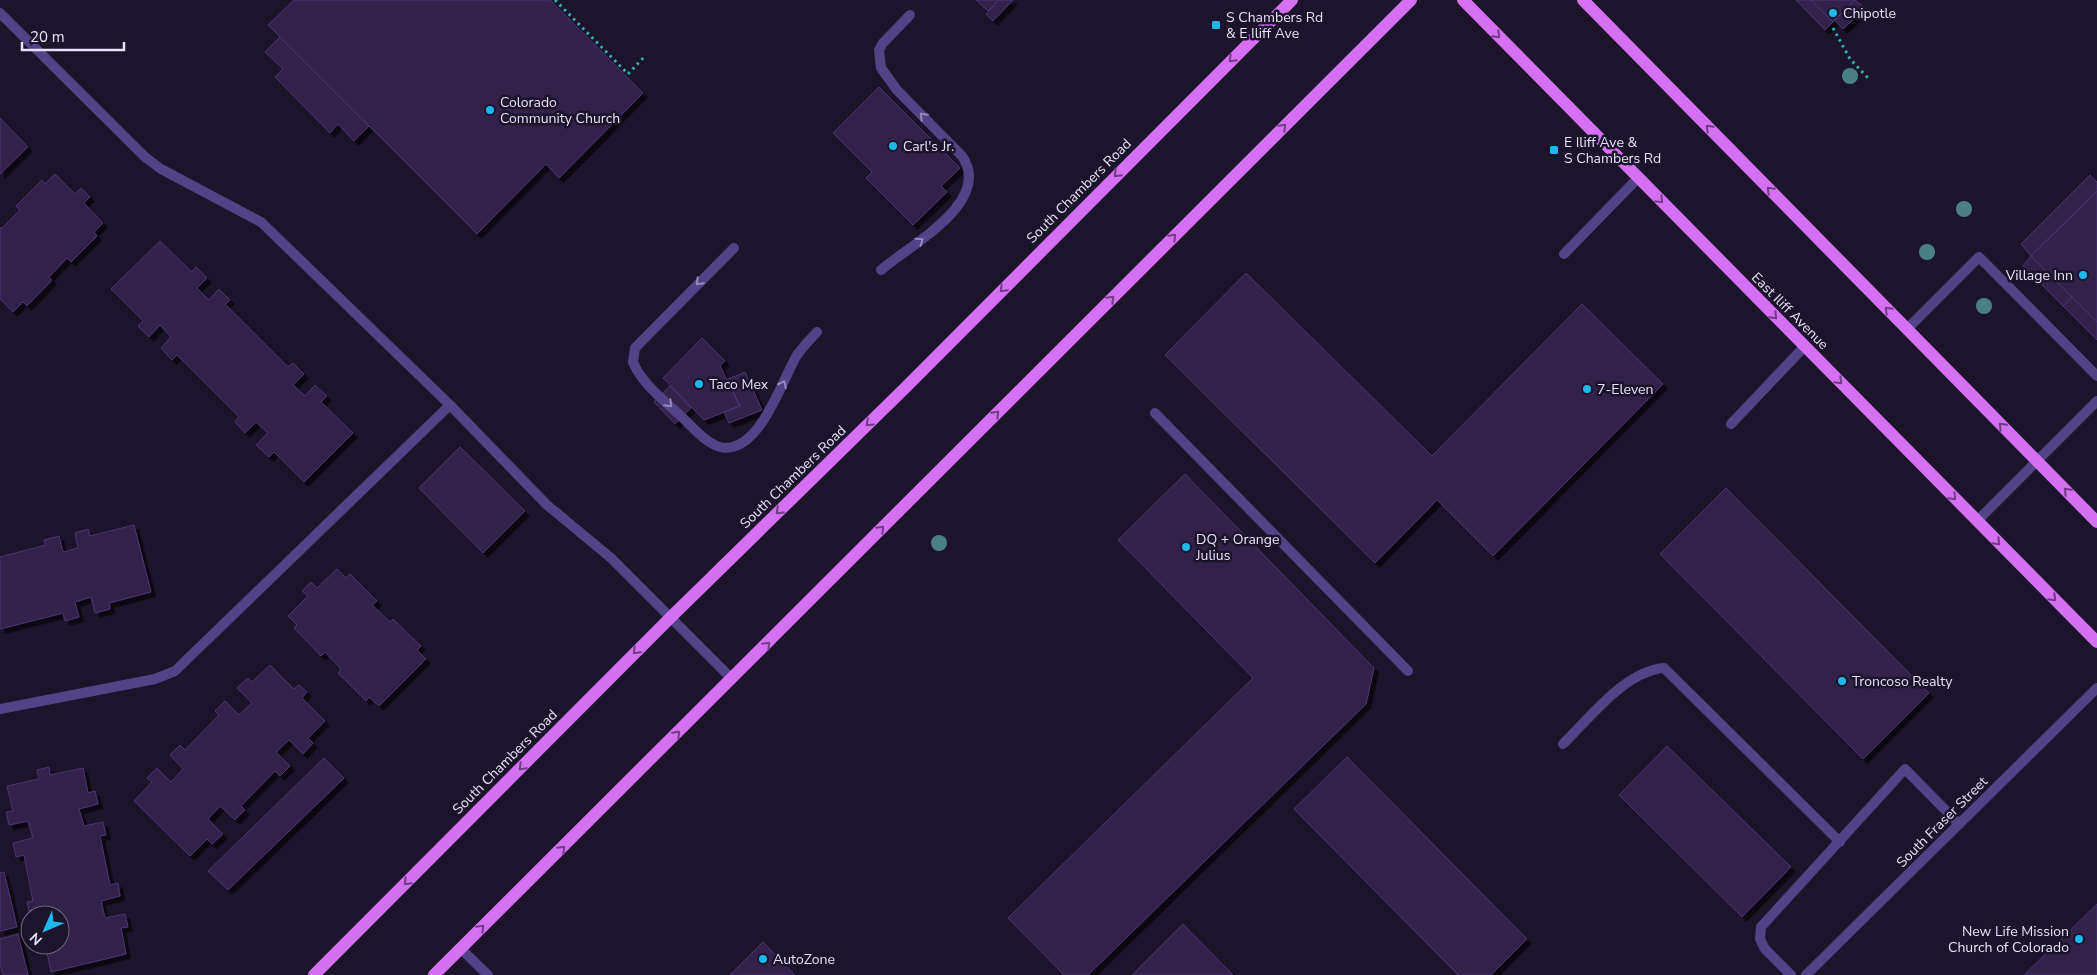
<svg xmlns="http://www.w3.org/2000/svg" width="2097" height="975" font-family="'Nunito Sans',sans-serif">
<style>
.building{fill:#30214a;stroke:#4c3574;filter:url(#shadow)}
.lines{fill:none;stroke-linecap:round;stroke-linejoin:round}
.path{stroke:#3caab5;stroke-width:3;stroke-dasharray:2.5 4;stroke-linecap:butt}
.service{stroke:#504386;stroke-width:10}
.minor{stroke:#504386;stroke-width:10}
.primary{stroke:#d670f3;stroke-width:12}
.tree{fill:#4a8085}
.oneway{stroke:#6f3d85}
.oneway2{stroke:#948abb}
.poi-dot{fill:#1cb8ec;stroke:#1b142b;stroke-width:2}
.labels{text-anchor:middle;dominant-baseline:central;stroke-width:5;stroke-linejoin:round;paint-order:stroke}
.poi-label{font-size:14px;fill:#e8e0fc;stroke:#1b142b;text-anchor:start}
.street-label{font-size:14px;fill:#e8e0fc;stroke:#1b142b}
</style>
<defs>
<filter id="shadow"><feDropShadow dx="4.5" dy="4.5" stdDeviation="0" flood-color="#0009"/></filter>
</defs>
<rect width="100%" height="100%" fill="#1b142b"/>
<path class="building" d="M294 0H550L643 93 559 178 546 164 477 234 268 25Z
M976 0H999L988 11Z
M999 0H1013L993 21 986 14Z
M1796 0H1811L1833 22 1825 30Z
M1811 0H1855L1833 22Z
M1855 0 1865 8 1843 29 1834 20Z
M280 37 369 126 354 141 338 124 330 133 275 77 283 69 265 52Z
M879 87 960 168 941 186 947 192 913 225 866 178 872 172 833 133Z
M0 118 28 147 0 174Z
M55 174 75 194 81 188 90 197 84 203 103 223 94 232 97 236 71 262 67 258 49 277 52 280 27 306 23 302 13 312 0 299V227L1 229 20 210 16 206 42 180 45 184Z
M2090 175 2097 182V191L2031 256 2021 244Z
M2097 191V322L2031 256Z
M160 241 192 272 196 267 207 278 197 288 209 300 219 289 230 300 225 304 288 367 293 363 304 374 293 385 305 396 315 385 327 396 321 402 353 433 304 482 274 452 269 457 256 445 268 433 256 422 245 433 235 422 239 417 177 355 172 360 161 348 171 337 160 325 149 337 138 326 143 321 111 289Z
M2031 256 2072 297 2063 306 2023 266Z
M1246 273 1432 456 1582 304 1663 384 1493 556 1437 500 1375 563 1165 355Z
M2072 297 2097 322V340L2063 306Z
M702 338 725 361 720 366 740 406 704 420 663 378Z
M745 372 762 410 729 423 724 412 740 406 726 380Z
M670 386 691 408 675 424 654 402Z
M460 447 525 511 483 553 419 488Z
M1185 474 1374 668 1366 704 1088 975H1064L1008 918 1253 678 1118 540Z
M1726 488 1929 693 1863 759 1660 554Z
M134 525 151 592 109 603 110 609 95 613 91 597 75 602 79 617 65 621 63 613 0 629V557L46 545 44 540 59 536 63 552 78 548 75 533 88 529 90 536Z
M337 569 346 578 350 574 377 601 372 605 390 622 393 619 421 646 417 650 426 659 379 706 369 697 366 701 338 673 341 669 325 652 321 656 294 628 297 625 288 616 308 596 302 591 311 582 317 588Z
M270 665 294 689 299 685 307 692 302 698 325 721 308 738 313 743 303 754 289 740 276 752 290 766 280 776 275 771 241 806 245 810 235 820 220 806 208 819 223 834 212 844 207 839 190 856 134 801 152 782 147 778 157 768 171 782 183 769 170 755 180 745 185 750 219 715 215 711 225 701 239 715 252 703 237 688 248 678 252 682Z
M1667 746 1791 867 1742 917 1619 795Z
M1347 757 1527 939 1491 975H1458L1294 809Z
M324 758 344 778 228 890 208 871Z
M49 767 50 775 83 768 88 793 95 791 98 804 79 809 84 826 103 822 106 835 100 836 110 885 118 883 120 896 101 901 105 918 125 914 128 927 121 928 126 954 51 972 46 947 38 949 37 945H60V915L30 916 27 902 33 901 24 855 16 857 13 843 33 838 28 821 9 825 6 812 13 811 7 786 39 779 37 770Z
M4 872 17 927 0 931V873Z
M2097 904V975H2024Z
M1183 924 1233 975H1132Z
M18 934 28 975H3L0 964V939Z
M763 942 795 975H730Z"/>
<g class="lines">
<path class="path" d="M555 0 628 74 646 55
M1833 28 1850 59 1868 78"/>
<path class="service" d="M0 13 145 157 161 169 261 222 450 405 547 505 611 558 732 679
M734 248 635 348 633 362C642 385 669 404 687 422 696 431 707 443 720 447 759 456 782 380 797 355 803 347 810 339 817 332
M1564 254 1638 178
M881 270C908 246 994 202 962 156L897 90 881 68 879 50 883 43 910 15
M1907 329 1979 257 2097 376
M1155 413 1408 671
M1731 424 1805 346
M1977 521 2097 401
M0 709 155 679 175 671 450 405
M1563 744C1590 718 1625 671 1664 668L1840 842
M461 949 488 975
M1791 975 1765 949 1760 939 1761 927 1905 769 1959 824"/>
<path class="minor" d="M1806 975 2097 688"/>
<path class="primary" d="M1463 0 2097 642
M1583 0 2097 522
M314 975 671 617 904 389 1292 0
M434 975 1411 0"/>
</g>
<g class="tree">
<circle cx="1850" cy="76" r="8"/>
<circle cx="1964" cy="209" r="8"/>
<circle cx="1927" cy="252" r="8"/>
<circle cx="1984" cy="306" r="8"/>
<circle cx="939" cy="543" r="8"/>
</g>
<defs><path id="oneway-chevron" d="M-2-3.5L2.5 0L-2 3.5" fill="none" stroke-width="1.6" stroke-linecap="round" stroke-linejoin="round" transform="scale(1.25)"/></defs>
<g class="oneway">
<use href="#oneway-chevron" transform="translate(1497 35) rotate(45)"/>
<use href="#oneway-chevron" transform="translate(1232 59) rotate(135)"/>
<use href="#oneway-chevron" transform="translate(1283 127) rotate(-45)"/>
<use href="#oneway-chevron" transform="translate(1709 128) rotate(-135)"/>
<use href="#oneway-chevron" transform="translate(1117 174) rotate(135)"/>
<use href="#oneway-chevron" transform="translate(1770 190) rotate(-135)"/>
<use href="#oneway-chevron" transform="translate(1660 200) rotate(45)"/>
<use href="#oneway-chevron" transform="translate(1173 237) rotate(-45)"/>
<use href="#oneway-chevron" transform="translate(1003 289) rotate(135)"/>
<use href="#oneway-chevron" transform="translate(1111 299) rotate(-45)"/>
<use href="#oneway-chevron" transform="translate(1888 310) rotate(-135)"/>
<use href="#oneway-chevron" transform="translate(1774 316) rotate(45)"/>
<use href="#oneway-chevron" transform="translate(1839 381) rotate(45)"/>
<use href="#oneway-chevron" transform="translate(996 414) rotate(-45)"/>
<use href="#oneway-chevron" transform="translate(869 423) rotate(136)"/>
<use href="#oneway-chevron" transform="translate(2002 426) rotate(-134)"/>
<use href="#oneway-chevron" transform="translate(2067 491) rotate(-135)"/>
<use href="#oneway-chevron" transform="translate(1953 497) rotate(45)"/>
<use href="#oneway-chevron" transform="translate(779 511) rotate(136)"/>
<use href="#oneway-chevron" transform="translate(881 529) rotate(-45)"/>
<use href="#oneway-chevron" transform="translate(1997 542) rotate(46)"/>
<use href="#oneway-chevron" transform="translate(2053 598) rotate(45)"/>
<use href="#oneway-chevron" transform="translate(767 645) rotate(-45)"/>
<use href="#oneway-chevron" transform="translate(636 651) rotate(135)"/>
<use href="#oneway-chevron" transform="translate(677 734) rotate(-45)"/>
<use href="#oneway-chevron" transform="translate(522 767) rotate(135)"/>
<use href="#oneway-chevron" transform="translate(562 849) rotate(-45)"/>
<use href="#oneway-chevron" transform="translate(407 882) rotate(135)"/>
<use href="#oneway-chevron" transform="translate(481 928) rotate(-45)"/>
</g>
<g class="oneway2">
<use href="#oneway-chevron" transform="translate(923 116) rotate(-135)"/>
<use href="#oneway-chevron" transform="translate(920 241) rotate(-35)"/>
<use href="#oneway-chevron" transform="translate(699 282) rotate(135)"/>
<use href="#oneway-chevron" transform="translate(783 384) rotate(-63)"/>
<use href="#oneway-chevron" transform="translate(669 404) rotate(45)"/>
</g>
<g class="poi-dot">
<circle cx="1833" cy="13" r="5"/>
<rect x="1211" y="20" width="10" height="10" rx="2.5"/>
<circle cx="490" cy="110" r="5"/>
<circle cx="893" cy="146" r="5"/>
<rect x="1549" y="145" width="10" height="10" rx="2.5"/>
<circle cx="2083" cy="275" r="5"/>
<circle cx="699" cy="384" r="5"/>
<circle cx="1587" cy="389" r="5"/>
<circle cx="1186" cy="547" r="5"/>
<circle cx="1842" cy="681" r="5"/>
<circle cx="2079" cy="939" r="5"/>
<circle cx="763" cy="959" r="5"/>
</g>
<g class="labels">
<g class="poi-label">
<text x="1843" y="13">Chipotle</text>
<text x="1226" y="17">S Chambers Rd<tspan x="1226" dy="16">&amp; E Iliff Ave</tspan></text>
<text x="500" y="102">Colorado<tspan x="500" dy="16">Community Church</tspan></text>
<text x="1564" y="142">E Iliff Ave &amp;<tspan x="1564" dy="16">S Chambers Rd</tspan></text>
<text x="903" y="146">Carl's Jr.</text>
<text x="2073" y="275" text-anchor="end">Village Inn</text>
<text x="709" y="384">Taco Mex</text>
<text x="1597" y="389">7-Eleven</text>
<text x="1196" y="539">DQ + Orange<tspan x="1196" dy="16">Julius</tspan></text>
<text x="1852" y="681">Troncoso Realty</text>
<text x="2069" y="931" text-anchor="end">New Life Mission<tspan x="2069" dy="16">Church of Colorado</tspan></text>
<text x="773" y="959">AutoZone</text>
</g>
<g class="street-label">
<text transform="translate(1079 191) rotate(-45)">South Chambers Road</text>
<text transform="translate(1790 311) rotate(45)">East Iliff Avenue</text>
<text transform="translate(793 477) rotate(-44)">South Chambers Road</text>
<text transform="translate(505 762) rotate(-45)">South Chambers Road</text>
<text transform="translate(1942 822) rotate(-45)">South Fraser Street</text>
</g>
</g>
<g transform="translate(45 930) rotate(225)"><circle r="24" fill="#1b142b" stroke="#6d667f"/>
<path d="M0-4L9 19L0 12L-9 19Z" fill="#1cb8ec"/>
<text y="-8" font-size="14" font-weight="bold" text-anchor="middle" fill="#e8e0fc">N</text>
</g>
<path d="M22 42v8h102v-8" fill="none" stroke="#e8e0fc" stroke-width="2.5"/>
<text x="30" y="42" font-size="15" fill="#e8e0fc" stroke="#1b142b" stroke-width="4" paint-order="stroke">20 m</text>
</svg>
